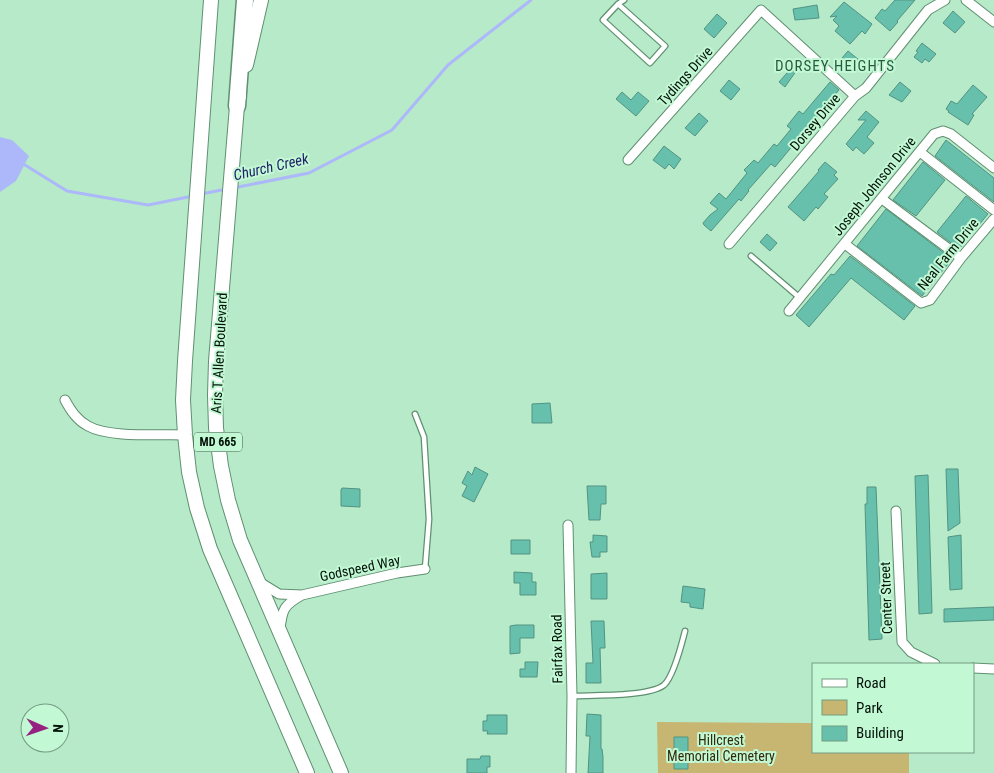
<svg xmlns="http://www.w3.org/2000/svg" width="994" height="773" font-family="'Roboto Condensed',sans-serif">
<style>
.green{fill:#c7b671}
.water{fill:#acb8f9}
.lines{fill:none;stroke-linecap:round;stroke-linejoin:round}
.stream{stroke:#acb8f9;stroke-width:3}
.building{fill:#66c0ab;stroke:#529383}
.service-casing{stroke:#5f9071;stroke-width:7}
.minor-casing{stroke:#5f9071;stroke-width:11}
.primary-casing{stroke:#5f9071;stroke-width:16}
.motorway-casing{stroke:#5f9071;stroke-width:19}
.service{stroke:#fff;stroke-width:4.5}
.minor{stroke:#fff;stroke-width:9}
.primary{stroke:#fff;stroke-width:14}
.motorway{stroke:#fff;stroke-width:16}
.labels{text-anchor:middle;dominant-baseline:central;stroke-width:4;stroke-linejoin:round;paint-order:stroke}
.shield{fill:#c3f8d5;stroke:#3b5644;stroke-width:1}
.shield-label{font-size:12px;font-weight:bold;fill:#011106}
.street-label{font-size:14px;fill:#011106;stroke:#c3f8d5}
.park-label{font-size:14px;fill:#322a0a;stroke:#c3f8d5}
.neighbourhood-label{font-size:15px;letter-spacing:1px;fill:#295a3e;stroke:#c3f8d5}
.water-label{font-size:15px;font-style:italic;fill:#1f1e67;stroke:#c3f8d5}
</style>
<rect width="100%" height="100%" fill="#b6eac8"/>
<path class="green" d="M657 722 813 723V752H909V773H658Z"/>
<path class="water" d="M0 137 12 140 29 156 16 181 0 192Z"/>
<g class="lines">
<path class="stream" d="M25 165 67 191 148 205 193 196
M233 188 309 173 392 130 448 65 531 0
M201 194 227 189"/>
</g>
<path class="building" d="M895 0H915L897 21 898 22 890 31 875 18 882 9 885 11Z
M844 2 872 24 865 34 862 31 850 44 835 31 839 26 833 20 837 16 830 17Z
M817 5 819 18 795 20 793 9Z
M953 11 965 22 955 33 943 23Z
M717 14 727 23 714 38 704 29Z
M922 43 936 54 929 62 925 59 922 63 914 57 918 52 916 51Z
M848 51 864 64 857 71 842 58Z
M795 64 799 67 785 87 779 82Z
M729 80 740 89 731 100 720 91Z
M830 82 839 90 825 106 802 137 793 143 794 144 775 167 771 164 748 190 749 191 741 201 739 199 711 231 704 225 703 223 710 215 718 209 710 203 719 193 726 199 747 173 744 170 754 160 758 163 774 144 777 146 791 129 787 126 799 111 803 114Z
M900 82 911 91 902 102 889 95Z
M973 85 987 97 972 114 974 115 968 125 948 112 949 111 946 109 951 101 957 104Z
M622 92 631 100 638 92 649 101 636 116 616 99Z
M866 111 879 122 867 137 874 143 864 154 856 147 853 151 846 144 866 120H858Z
M699 113 708 121 695 136 685 128Z
M946 140 994 178V202L935 156Z
M664 146 681 159 674 169 669 164 665 169 653 160Z
M825 162 837 172 834 175 838 179 824 194 828 197 818 209 816 207 804 221 788 207 819 171 818 170Z
M923 162 945 180 916 216 893 200Z
M966 196 988 214 959 249 937 232Z
M886 209 952 259 922 296 857 246Z
M767 234 777 243 770 251 760 242Z
M850 256 915 306 904 320 851 278 809 327 796 315 831 274 834 275Z
M550 403 552 423H532V404Z
M475 467 488 474 474 502 462 496 467 486 462 483 468 471 472 475Z
M946 469H958L960 523 948 531Z
M928 475 932 613 919 614 915 476Z
M587 486H606V504H601L600 520H589Z
M867 487H876L882 639 869 640 865 504H867Z
M342 488 360 489V507L341 506V490Z
M593 535 607 536V552H600V557H592L590 542H593Z
M961 535 962 589 950 590 948 537Z
M511 540H530V554H511Z
M514 572 532 573V582H536V595H520V583H514Z
M607 573V599H591V574Z
M683 586 705 589 703 609 690 607V603L681 602Z
M994 607V620L944 622V609Z
M591 621H604L605 648H600L601 683H586V663H593Z
M516 625H534V638H520V653L510 654V626Z
M525 662H538L537 677H520V669H525Z
M587 714 601 715V749H602L603 757V773H588L590 736H586Z
M487 715H507V734H487L488 731H483V721H487Z
M674 737H688V769H674Z
M481 756H490V767H487V773H467V759H480Z"/>
<g class="lines">
<defs>
<path id="service" d="M618 4 603 20 650 63 665 46 618 4 624 0
M751 256 800 298
M415 414 424 437 429 519 425 569
M572 696C592 695 649 697 664 685 673 677 682 643 685 631"/>
<path id="minor" d="M966 0 994 22
M920 152 994 210
M628 160 761 10 855 96
M882 199 961 258
M729 244 855 96 866 88 928 10 945 0
M845 244 921 303 930 300 961 258 994 219
M789 311 934 134 943 131 951 134 994 168
M65 400C71 411 77 420 88 426 109 438 160 434 185 435
M896 511 902 642 911 652 935 664
M568 525 572 696 571 773
M261 583 279 594 302 595 397 573 425 569
M280 630C282 609 284 605 302 595
M973 668 994 669"/>
<path id="primary" d="M211 0 185 361 183 400 185 435 189 472 197 508 210 549 307 773
M246 65 261 0
M239 96 237 106 216 361 215 395 216 428 221 466 228 500 240 540 341 773"/>
<path id="motorway" d="M237 106 245 0"/>
</defs>
<use href="#service" class="service-casing"/>
<use href="#minor" class="minor-casing"/>
<use href="#primary" class="primary-casing"/>
<use href="#motorway" class="motorway-casing"/>
<use href="#service" class="service"/>
<use href="#minor" class="minor"/>
<use href="#primary" class="primary"/>
<use href="#motorway" class="motorway"/>
</g>
<g class="labels">
<rect class="shield" x="194" y="432.5" width="48" height="19" rx="4"/>
<g class="shield-label">
<text x="218" y="442">MD 665</text>
</g>
<g class="street-label">
<text transform="translate(685 76) rotate(-48)">Tydings Drive</text>
<text transform="translate(815 122) rotate(-50)">Dorsey Drive</text>
<text transform="translate(874 186) rotate(-51)">Joseph Johnson Drive</text>
<text transform="translate(948 254) rotate(-51)">Neal Farm Drive</text>
<text transform="translate(219 353) rotate(-87)">Aris T Allen Boulevard</text>
<text transform="translate(360 568) rotate(-12)">Godspeed Way</text>
<text transform="translate(886 598) rotate(-92)">Center Street</text>
<text transform="translate(557 649) rotate(-91)">Fairfax Road</text>
</g>
<g class="park-label">
<text x="721" y="740">Hillcrest<tspan x="721" dy="16">Memorial Cemetery</tspan></text>
</g>
<g class="neighbourhood-label">
<text x="835" y="66">DORSEY HEIGHTS</text>
</g>
<g class="water-label">
<text transform="translate(271 167) rotate(-13)">Church Creek</text>
</g>
</g>
<rect x="812" y="663" width="162" height="90" fill="#c3f8d5" stroke="#759c82"/>
<rect x="822" y="679" width="25" height="8" fill="#ffffff" stroke="#759c82"/>
<text x="856" y="688" font-size="15" fill="#011106">Road</text>
<rect x="822" y="700" width="25" height="15" fill="#c7b671" stroke="#759c82"/>
<text x="856" y="713" font-size="15" fill="#011106">Park</text>
<rect x="822" y="726" width="25" height="15" fill="#66c0ab" stroke="#759c82"/>
<text x="856" y="738" font-size="15" fill="#011106">Building</text>
<g transform="translate(45 728) rotate(92)"><circle r="24" fill="#c3f8d5" stroke="#759c82"/>
<path d="M0-4L9 19L0 12L-9 19Z" fill="#952281"/>
<text y="-8" font-size="14" font-weight="bold" text-anchor="middle" fill="#011106">N</text>
</g>
</svg>
